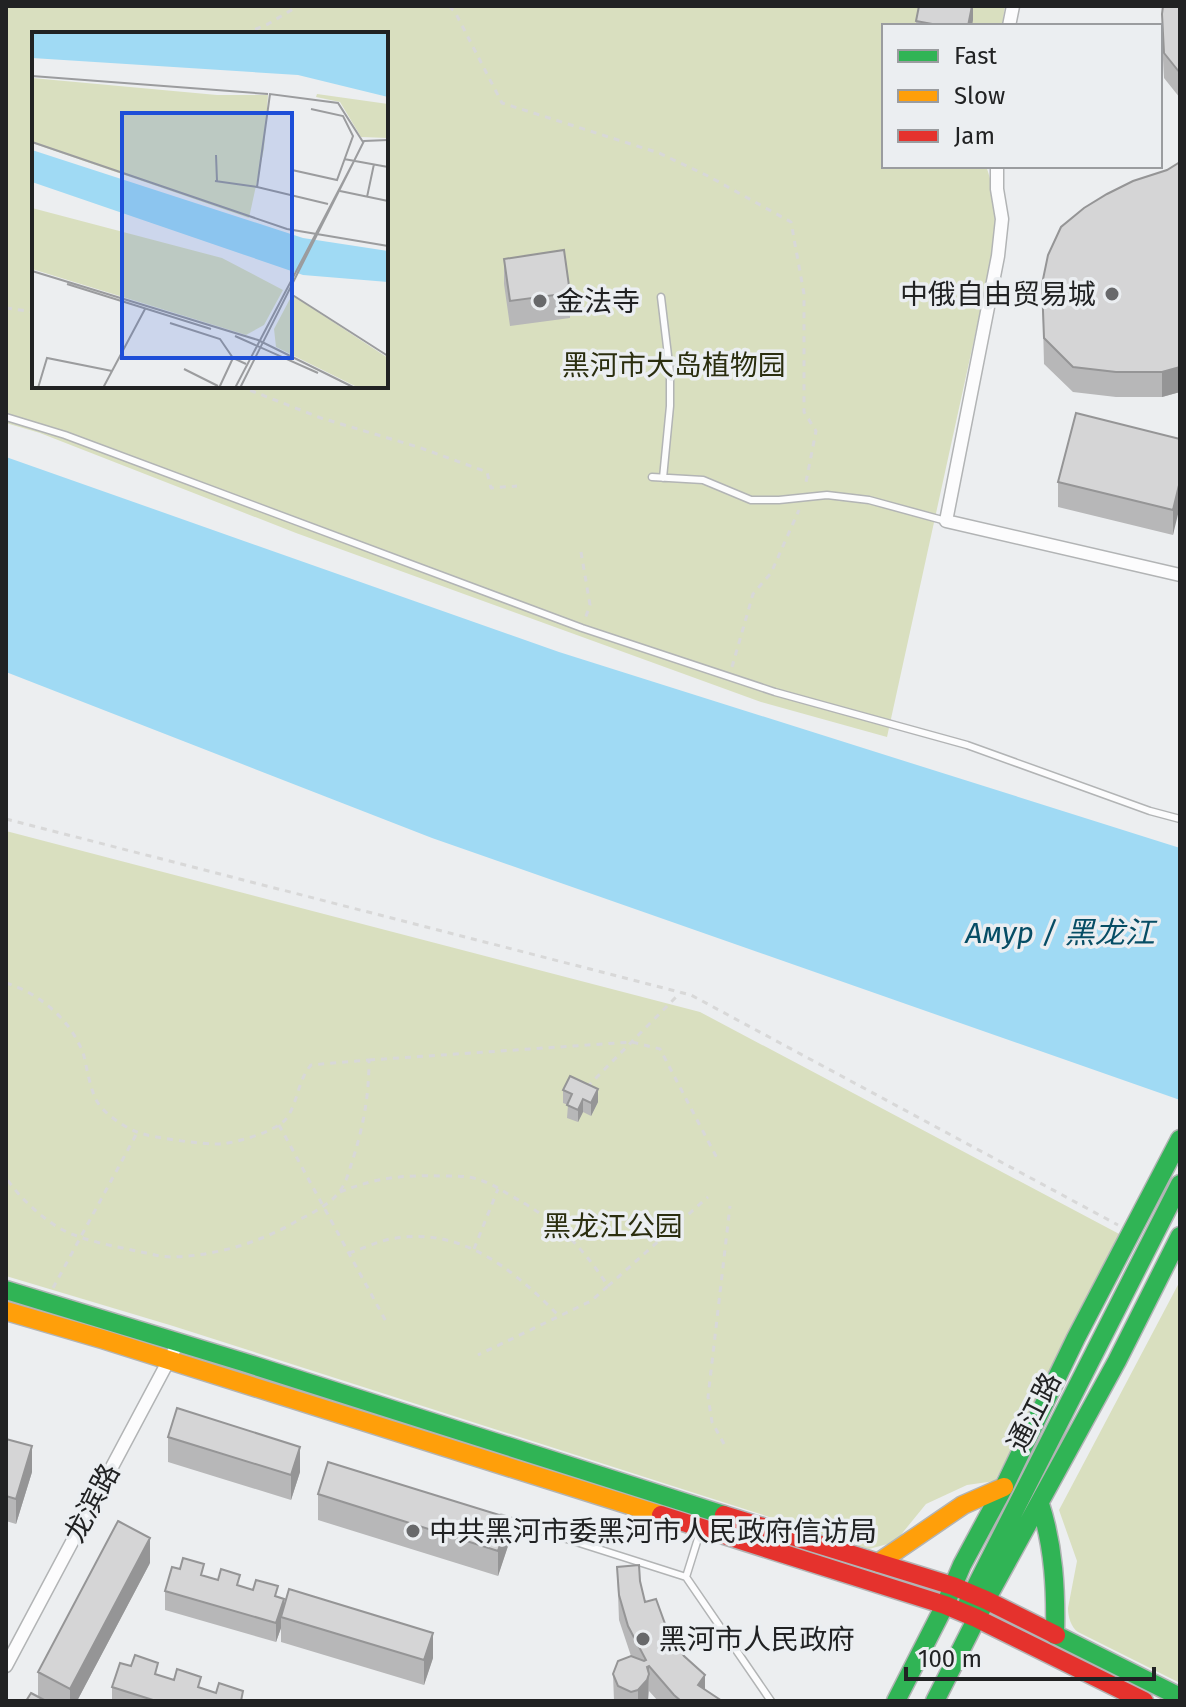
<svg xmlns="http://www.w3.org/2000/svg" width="1186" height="1707" font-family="'Fira Sans','Noto Sans SC',sans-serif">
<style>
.green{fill:#d9dfbf;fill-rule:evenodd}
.water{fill:#a0daf4}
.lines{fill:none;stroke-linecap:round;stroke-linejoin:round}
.lane-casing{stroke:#b2b4b5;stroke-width:9}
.street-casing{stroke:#b2b4b5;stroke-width:15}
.fast-casing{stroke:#b2b4b5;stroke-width:21}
.slow-casing{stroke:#b2b4b5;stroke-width:21}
.jam-casing{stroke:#b2b4b5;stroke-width:21}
.path{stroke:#d8d8d8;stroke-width:3;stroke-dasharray:6 6;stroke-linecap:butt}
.lane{stroke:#fcfcfd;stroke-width:6}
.street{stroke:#fcfcfd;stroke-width:12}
.fast{stroke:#30b455;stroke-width:18}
.slow{stroke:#ff9f0a;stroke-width:18}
.jam{stroke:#e5322d;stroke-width:18}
.wall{fill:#b7b7b8}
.shaded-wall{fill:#959596}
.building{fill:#d5d5d6;stroke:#959596;stroke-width:2}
.poi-dot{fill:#68696b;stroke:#ebeef1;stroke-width:3}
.labels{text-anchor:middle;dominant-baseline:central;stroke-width:7;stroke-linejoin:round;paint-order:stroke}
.poi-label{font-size:28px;fill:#212223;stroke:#ebeef1;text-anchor:start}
.park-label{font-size:28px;fill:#2b2e0f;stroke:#ebeef1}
.street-label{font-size:28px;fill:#212223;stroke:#ebeef1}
.water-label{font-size:30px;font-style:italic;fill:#064d65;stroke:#ebeef1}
.inset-road{fill:none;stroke:#9b9c9e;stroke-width:2}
.view{fill:#1d4ed8;fill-opacity:0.15;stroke:#1d4ed8;stroke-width:4}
.inset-edge{fill:none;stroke:#212223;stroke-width:4}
</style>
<rect width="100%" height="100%" fill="#eceef0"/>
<path class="green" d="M6 6H1005L1002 26H884V166H986C997 196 997 222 993 253L887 737 761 702 296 533 40 433 6 423ZM34 34H386V386H34Z
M6 831 700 1012 1123 1236 995 1481 967 1485 926 1504 895 1542 869 1549 173 1326 6 1276Z
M1180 1281V1683L1078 1632C1071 1627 1068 1617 1068 1608L1077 1561 1059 1510Z"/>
<path class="water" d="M6 457 559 652 1180 848V1100L432 838 6 672Z"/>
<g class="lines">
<defs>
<path id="lane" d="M661 297 670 372V406L663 478
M6 417 65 435 582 628 775 692 967 745 1150 811 1180 819
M652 477 703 480 751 500H779L827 495 869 500 946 521
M501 1518 686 1577 771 1701
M686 1577 701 1529"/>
<path id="street" d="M1009 26 1013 6
M997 166V189L1002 219 998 256 946 521 1180 575
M6 1666 179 1341"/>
<path id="fast" d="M6 1290 243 1362 724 1515
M1040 1504C1054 1547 1056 1590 1055 1635
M968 1602 1180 1184
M1056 1635 1180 1697
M896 1701 945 1605 962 1565 1004 1487 1076 1338 1180 1139
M935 1701 986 1600 1117 1361 1180 1236"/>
<path id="slow" d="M6 1311 102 1339 661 1515
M878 1563 963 1505 1004 1487"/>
<path id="jam" d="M661 1515 945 1605 976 1618 1144 1701
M724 1515 953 1586 986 1600 1056 1635"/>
</defs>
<use href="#lane" class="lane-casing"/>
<use href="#street" class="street-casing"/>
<use href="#fast" class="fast-casing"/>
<use href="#slow" class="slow-casing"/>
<use href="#jam" class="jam-casing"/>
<path class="path" d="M449 6 455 12 502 103 659 153 708 176 791 222 804 294V412L816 431 805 487
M244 34 268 24 298 6
M6 308 34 312
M239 386 321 418 418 447 487 472 491 488 517 486
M581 552 590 605 585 619
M732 667 753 594 771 573 799 510
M6 819 691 995 1118 1225
M6 983C40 993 73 1022 84 1056 87 1069 91 1093 98 1103 106 1115 124 1127 137 1132 152 1138 206 1145 222 1144 238 1142 274 1132 285 1120 298 1105 297 1081 311 1065L369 1060C369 1097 363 1128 352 1162 349 1171 346 1183 340 1191 330 1205 310 1214 295 1222 259 1243 214 1256 172 1257 160 1257 148 1253 136 1251 113 1246 86 1241 65 1231 43 1220 20 1198 6 1178
M369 1060 632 1042 660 1049 718 1160
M587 1087 680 993
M279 1125 388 1325
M340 1192C378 1177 403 1175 443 1176 452 1176 460 1176 468 1177 482 1179 497 1187 508 1194 555 1220 578 1241 608 1286L591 1301 478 1355
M474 1249 498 1189
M349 1253C362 1249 376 1242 390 1239 460 1225 513 1269 559 1316
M608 1286 708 1197
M53 1288 137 1133
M724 1444 712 1422 708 1397 730 1206"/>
<use href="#lane" class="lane"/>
<use href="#street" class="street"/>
<use href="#fast" class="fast"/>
<use href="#slow" class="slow"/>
<use href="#jam" class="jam"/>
</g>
<path class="wall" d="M973 6 972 26H916V21Z
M1180 6V98L1164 78 1162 40V14Z
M1180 162V392L1162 397H1116L1073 392 1044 364 1042 284Z
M504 259 570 293V318L510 326 504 284Z
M1180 439 1173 535 1058 507V482Z
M563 1090 598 1102 591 1116 583 1112 578 1122 567 1118 568 1105 563 1103Z
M168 1437 300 1472 291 1500 168 1462Z
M6 1439 32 1472 16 1524 6 1521Z
M318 1494 509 1543 498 1576 318 1520Z
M150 1563 77 1701H26L38 1697V1672Z
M617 1567 640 1581 645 1602 668 1632 705 1690 722 1701H658L649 1691 648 1701H614L613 1674 631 1656 619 1620Z
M204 1576 278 1597 284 1607 433 1658 424 1685 281 1642V1628L276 1642 165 1610V1591Z
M158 1675 201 1688 243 1701H112V1687Z"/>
<path class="shaded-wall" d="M972 6H973V20L972 26H968Z
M1180 367V392L1162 397V372Z
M1180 481V506L1173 535V510Z
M598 1089V1102L591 1116V1103Z
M583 1099V1112L578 1122V1110Z
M32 1446V1472L16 1524V1499Z
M300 1447V1472L291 1500V1475Z
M509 1518V1543L498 1576V1551Z
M150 1538V1563L77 1701H70V1689Z
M284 1599V1618L281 1617V1628L276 1642V1623Z
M433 1633V1658L424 1685V1660Z
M649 1666 648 1701H638V1690L647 1667Z
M705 1675V1700L698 1685Z"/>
<path class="building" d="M919 6H972L968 26H943L916 21Z
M1163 6H1180V73L1164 53 1162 14Z
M1180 162V367L1162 372H1116L1073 367 1044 338 1042 284 1048 255 1061 227 1084 208 1107 194 1133 181 1167 170Z
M564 250 570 293 510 301 504 259Z
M1076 413 1180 439V481L1173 510 1058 482Z
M570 1076 598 1089 591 1103 583 1099 578 1110 567 1105 572 1094 563 1090Z
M177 1408 300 1447 291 1475 168 1437Z
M6 1439 32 1446 16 1499 6 1496Z
M328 1462 509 1518 498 1551 318 1494Z
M118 1521 150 1538 70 1689 38 1672Z
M183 1558 204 1564 201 1575 218 1580 221 1569 240 1575 237 1585 253 1590 256 1580 278 1586 275 1596 284 1599 276 1623 165 1591 172 1567 180 1569Z
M639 1565 640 1581 645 1602 656 1599 668 1632 684 1656 705 1675 698 1685 722 1701H681L674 1695 649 1666 647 1667 649 1674 647 1680 638 1690 631 1692 618 1686 613 1674 618 1661 631 1656 644 1661 646 1660 628 1626 619 1595 617 1567Z
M289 1589 433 1633 424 1660 281 1617Z
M135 1655 158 1663 155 1674 174 1680 177 1669 201 1677 198 1687 216 1693 219 1683 243 1691 241 1701H156L112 1687 120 1663 131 1666Z
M31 1693 46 1701H26Z"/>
<g class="poi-dot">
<circle cx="1112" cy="294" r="8"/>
<circle cx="540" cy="301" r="8"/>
<circle cx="413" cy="1531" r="8"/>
<circle cx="643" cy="1639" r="8"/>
</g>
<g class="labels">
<g class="poi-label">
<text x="1096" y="294" text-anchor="end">中俄自由贸易城</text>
<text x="556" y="301">金法寺</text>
<text x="429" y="1531">中共黑河市委黑河市人民政府信访局</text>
<text x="659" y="1639">黑河市人民政府</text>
</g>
<g class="park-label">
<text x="674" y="365">黑河市大岛植物园</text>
<text x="613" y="1226">黑龙江公园</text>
</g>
<g class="street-label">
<text transform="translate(1034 1412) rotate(-63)">通江路</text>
<text transform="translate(92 1503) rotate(-62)">龙滨路</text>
</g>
<g class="water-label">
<text x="1060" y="933">Амур / 黑龙江</text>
</g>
</g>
<g transform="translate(32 32)">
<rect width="356" height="356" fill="#eceef0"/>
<path d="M0 46 185 63H236L232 117 217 186 0 111ZM285 62 356 72V106L329 105 308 70 284 65ZM0 176 190 226 251 258 232 293 214 303 0 237ZM260 263 356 326V356H327L244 315 242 297Z" fill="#d9dfbf"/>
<path d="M0 0H356V65L266 43 0 26ZM0 118 271 206 356 219V250L271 243 0 150Z" fill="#a0daf4"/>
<path class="inset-road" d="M0 44 236 62M0 110 255 197 356 214M184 123 185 149M312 127 356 135M322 129 332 109 356 108M260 138 305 148 321 104 311 84 279 77M183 149 225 155M308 159 356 169M335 165 342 132M296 172 225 155 238 62 306 71 331 110M0 239 226 308 323 356M35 252 179 297M259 262 356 324M138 291 188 307 201 326 214 332M203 304 286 341M152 337 186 354M6 356 15 326 80 339M71 356 113 277M187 356 201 326M203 356 322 129 208 356"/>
<path class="view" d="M90 81H260V326H90Z"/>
<rect width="356" height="356" class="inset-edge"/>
</g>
<rect width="1186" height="1707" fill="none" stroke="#212223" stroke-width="16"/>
<rect x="882" y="24" width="280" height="144" fill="#ebeef1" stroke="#9a9c9f" stroke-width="2"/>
<rect x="898" y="50" width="40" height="12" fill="#30b455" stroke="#9a9c9f" stroke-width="2"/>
<text x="954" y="64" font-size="24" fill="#212223">Fast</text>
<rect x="898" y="90" width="40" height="12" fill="#ff9f0a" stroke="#9a9c9f" stroke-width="2"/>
<text x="954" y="104" font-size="24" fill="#212223">Slow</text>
<rect x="898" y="130" width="40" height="12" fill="#e5322d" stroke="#9a9c9f" stroke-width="2"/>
<text x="954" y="144" font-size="24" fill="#212223">Jam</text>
<path d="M906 1667v12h248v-12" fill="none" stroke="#212223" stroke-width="4"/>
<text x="918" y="1667" font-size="24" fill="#212223" stroke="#ebeef1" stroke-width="6" paint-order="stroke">100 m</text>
</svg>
